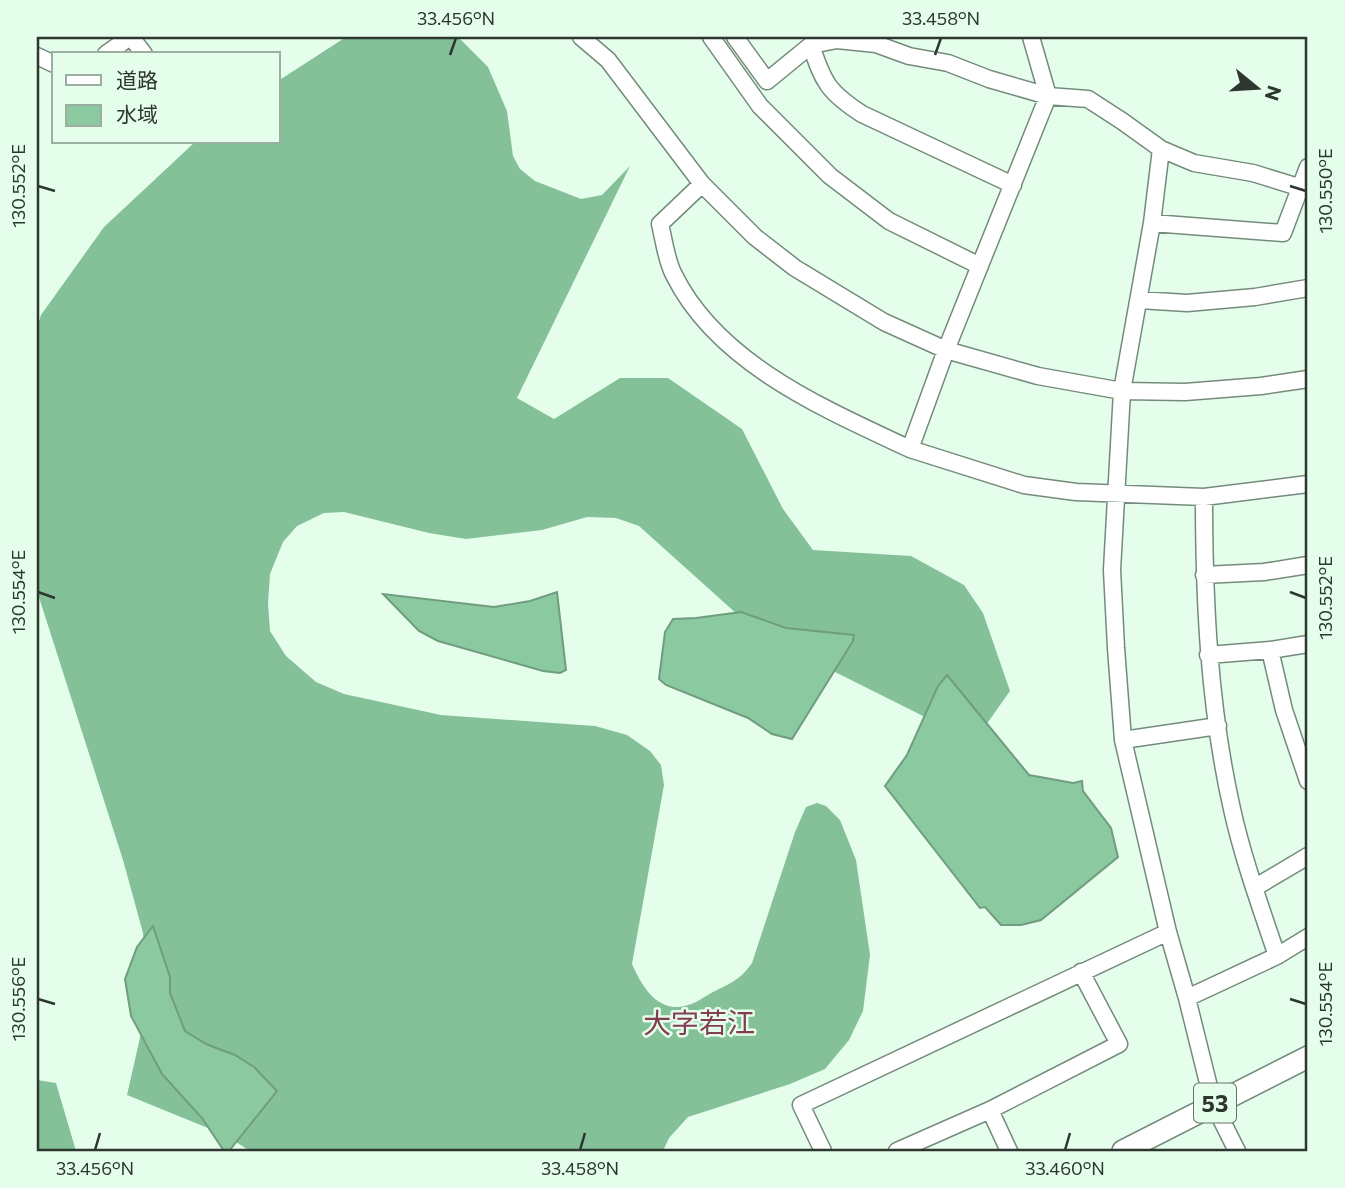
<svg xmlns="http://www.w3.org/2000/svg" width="1345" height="1188" font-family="Commissioner,'Noto Sans JP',sans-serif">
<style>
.forest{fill:#84c198}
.water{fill:#8bc9a0;stroke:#6f9d7e;stroke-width:2}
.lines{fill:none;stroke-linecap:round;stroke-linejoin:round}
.minor-casing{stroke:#748b7b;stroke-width:19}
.major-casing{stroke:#748b7b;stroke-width:24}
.minor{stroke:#fff;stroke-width:16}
.major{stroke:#fff;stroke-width:21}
.ticks{fill:none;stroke:#2d362f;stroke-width:2.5}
.labels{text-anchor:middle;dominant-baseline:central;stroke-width:5;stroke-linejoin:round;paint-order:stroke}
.shield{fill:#e5feec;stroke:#647268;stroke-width:2}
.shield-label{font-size:23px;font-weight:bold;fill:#2d362f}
.quarter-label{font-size:28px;fill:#843d50;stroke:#e5feec}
.neatline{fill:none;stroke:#2d362f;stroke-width:2.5}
.ticks-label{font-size:18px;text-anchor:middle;fill:#2d362f}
</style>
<rect width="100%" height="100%" fill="#e5feec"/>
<path class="forest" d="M346 37H458L488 67 507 111 513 156 520 169 535 181 581 199 602 195 630 166 517 398 554 419 620 378H668L742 429 783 509 813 550 911 556 964 585 983 613 1010 691 981 732 943 726 767 638 738 615 639 526 616 518 587 517 542 530 466 539 429 533 344 512 324 513 297 526 283 542 270 574 268 603 270 631 286 656 316 682 344 694 441 715 595 726 627 735 650 751 661 765 664 785 632 964C642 987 659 1015 688 1005 697 1003 705 996 713 992 731 983 740 980 752 963L795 832 806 807 817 803 826 806 840 820 856 860 870 955 863 1011 849 1040 825 1069 790 1084 688 1117 669 1138 663 1151H250L225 1135 127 1095 144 1020 147 979 143 933 123 860 37 591V328L41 315 104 227 195 142H278V81Z
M37 1080 56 1083 76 1151H37Z"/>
<path class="water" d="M557 592 566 670 560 673 543 671 438 641 419 631 383 594 494 607 530 601Z
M741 612 786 628 854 635 853 641 792 739 772 734 748 718 666 685 659 679 665 632 673 619 696 618Z
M947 675 1029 775 1073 783 1082 781 1083 791 1111 828 1118 857 1041 920 1021 925H1001L985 907 980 908 885 786 907 755 938 686Z
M153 926 170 977V993L185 1031 206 1044 235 1055 254 1067 277 1091 229 1151H224L202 1118 162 1074 131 1016 125 979 137 947Z"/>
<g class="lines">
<defs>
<path id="minor" d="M131 37 144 54
M581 37 608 60 702 184 755 237 795 268 884 322 946 350 1038 376 1122 391 1185 392 1261 386 1308 379
M711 37 760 106 830 176 889 221 980 266
M735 37 767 81 811 45 837 40 876 44 909 56 948 63 989 79 1048 96 1088 99 1122 121 1161 149 1194 163 1253 173 1308 190
M1031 37 1048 96 946 350 910 449 1024 485 1076 492 1204 497 1308 484
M811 45C823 82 828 92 862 114L1013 185
M106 54 130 37
M37 56 54 64
M1161 149 1152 223 1122 391 1112 570 1116 648 1123 740 1168 932 1187 998 1213 1103 1237 1151
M702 184 660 224C664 240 666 260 674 275 718 364 825 409 910 449
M1152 223 1283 233 1308 167
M1139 300 1187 303 1255 297 1308 288
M1204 497C1204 602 1209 707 1232 809 1243 859 1261 908 1277 956
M1204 575 1264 572 1308 565
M1270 650 1284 710 1308 781
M1208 655 1270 650 1308 644
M1123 740 1218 726
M1254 888 1308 856
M1187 998 1277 956 1308 937
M990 1110 1009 1151
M823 1151 801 1105 1168 932
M897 1151 990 1110 1119 1044 1081 972"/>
<path id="major" d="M1123 1151 1308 1057"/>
</defs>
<use href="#minor" class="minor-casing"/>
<use href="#major" class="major-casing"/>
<use href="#minor" class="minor"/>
<use href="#major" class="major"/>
</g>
<path class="ticks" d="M450 55 456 38M935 55 941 38M38 186 55 191M1290 186 1306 191M38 592 55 598M1290 592 1306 598M38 999 55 1004M1290 999 1306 1004M95 1150 100 1133M580 1150 585 1133M1065 1150 1070 1133"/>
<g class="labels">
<rect class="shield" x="1194" y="1083.5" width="42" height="39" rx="5"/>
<g class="shield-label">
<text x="1215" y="1103">53</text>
</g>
<g class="quarter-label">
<text x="699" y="1022">大字若江</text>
</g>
</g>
<rect width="1345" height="1188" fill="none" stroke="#e5feec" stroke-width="77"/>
<rect x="52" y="52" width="228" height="91" fill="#e5feec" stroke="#9baea0" stroke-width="2"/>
<rect x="66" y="75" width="35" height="10" fill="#ffffff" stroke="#9baea0" stroke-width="2"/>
<text x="116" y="88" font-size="21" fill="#2d362f">道路</text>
<rect x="66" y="105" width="35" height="21" fill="#8bc9a0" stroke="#9baea0" stroke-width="2"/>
<text x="116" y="122" font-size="21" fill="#2d362f">水域</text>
<g transform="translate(1257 88) rotate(108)" stroke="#e5feec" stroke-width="5" paint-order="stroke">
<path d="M0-5L12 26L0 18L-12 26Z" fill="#2d362f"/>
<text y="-10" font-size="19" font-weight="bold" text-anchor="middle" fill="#2d362f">N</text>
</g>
<rect x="38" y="38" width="1268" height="1112" class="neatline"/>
<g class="ticks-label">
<text x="456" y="25">33.456°N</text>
<text x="941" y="25">33.458°N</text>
<text transform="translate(19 186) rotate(-90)" y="6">130.552°E</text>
<text transform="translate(1326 191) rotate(-90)" y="6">130.550°E</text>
<text transform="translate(19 592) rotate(-90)" y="6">130.554°E</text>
<text transform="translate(1326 598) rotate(-90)" y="6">130.552°E</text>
<text transform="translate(19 999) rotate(-90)" y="6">130.556°E</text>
<text transform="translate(1326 1004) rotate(-90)" y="6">130.554°E</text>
<text x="95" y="1175">33.456°N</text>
<text x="580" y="1175">33.458°N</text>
<text x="1065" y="1175">33.460°N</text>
</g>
</svg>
